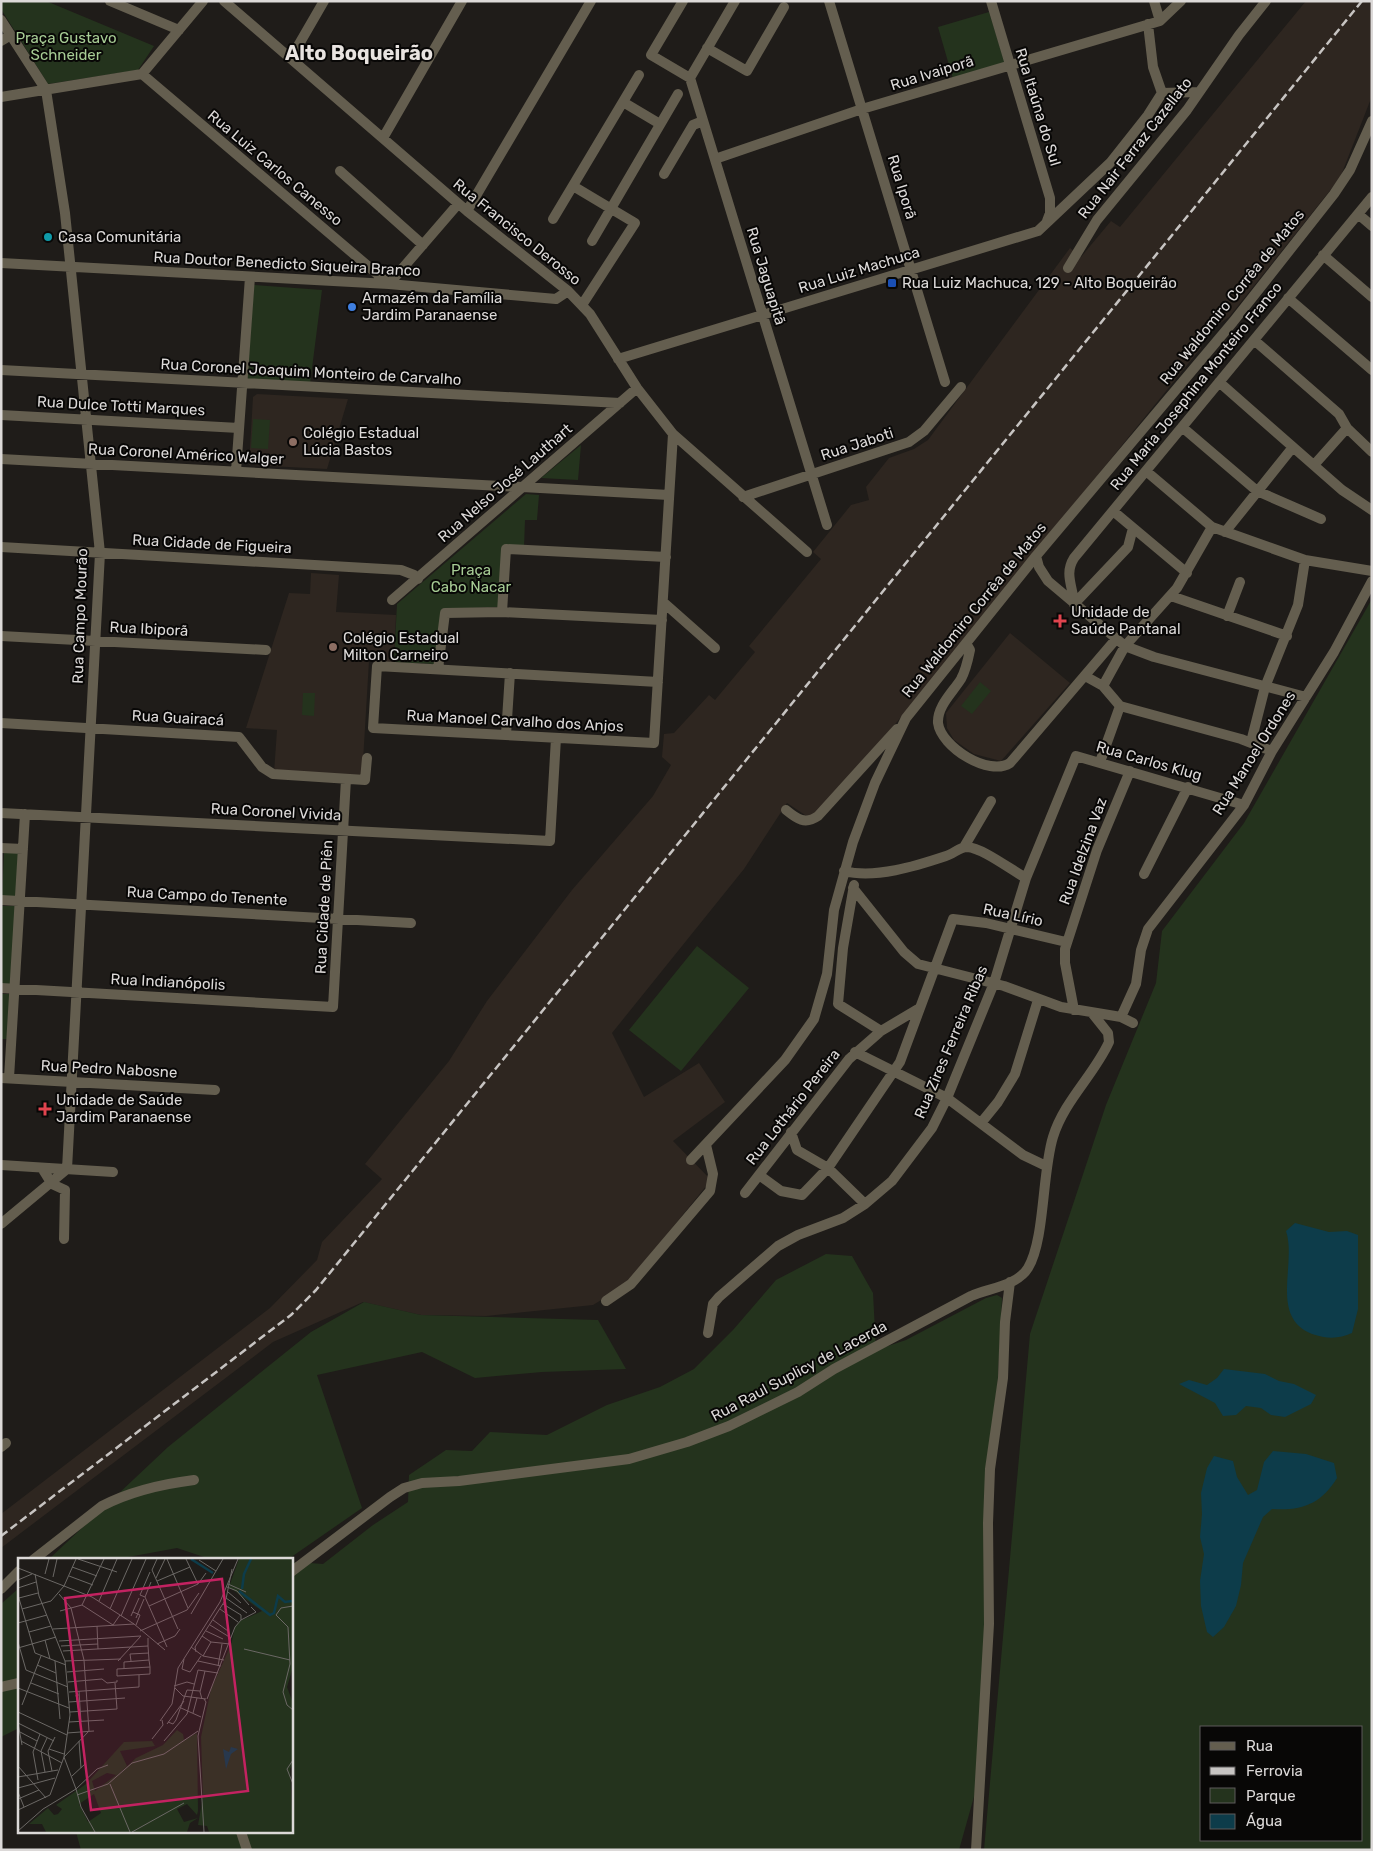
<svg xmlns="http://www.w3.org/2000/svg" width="1373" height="1851" font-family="Rubik,sans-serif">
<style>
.built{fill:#2e2620}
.green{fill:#24331d;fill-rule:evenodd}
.water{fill:#0d3c4a}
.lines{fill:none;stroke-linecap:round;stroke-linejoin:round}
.minor{stroke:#645e4f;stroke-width:10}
.rail{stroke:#c7c4c2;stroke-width:2.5;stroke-dasharray:8 4;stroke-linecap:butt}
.culture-dot{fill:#0f9aa8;stroke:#080706;stroke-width:2}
.transit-dot{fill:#1a4fb4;stroke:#080706;stroke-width:2}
.shop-dot{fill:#3f7fe0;stroke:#080706;stroke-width:2}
.education-dot{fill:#8d6e63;stroke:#080706;stroke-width:2}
.health-dot{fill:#e0444e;stroke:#080706;stroke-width:2}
.labels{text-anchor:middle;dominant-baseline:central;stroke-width:4;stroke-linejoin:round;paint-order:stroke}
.park-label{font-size:15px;fill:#a6cb94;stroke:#080706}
.street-label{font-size:15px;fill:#dcd9d8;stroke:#080706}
.poi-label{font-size:15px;fill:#dcd9d8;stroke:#080706;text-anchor:start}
.district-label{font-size:20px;font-weight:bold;fill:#e8e3e0;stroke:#080706}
.inset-river{fill:none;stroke:#0d3c4a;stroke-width:2.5}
.inset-road{fill:none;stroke:#6b6865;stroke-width:1}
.view{fill:#c32261;fill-opacity:0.15;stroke:#c32261;stroke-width:2.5}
.inset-edge{fill:none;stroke:#dcd9d8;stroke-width:2.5}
</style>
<rect width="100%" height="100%" fill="#1f1c19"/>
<path class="built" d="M1306 1H1372V96L1340 178 1229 317 1201 337V348L902 716 847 780 814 816 805 815 787 803 744 869 612 1033 644 1097 699 1063 725 1102 673 1141 711 1180 626 1285 593 1305 486 1316 421 1315 363 1302 273 1342 1 1548V1514L270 1308 317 1260 322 1242 382 1179 365 1164 449 1061 487 1001 572 890 653 796 671 765 662 757 664 734 674 733 709 695 715 700 755 652 749 646 821 559 813 552 851 505 869 500 866 487 889 458 914 449 928 440 1070 248 1081 257 1111 221 1120 227Z
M257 394 348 399 327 469 249 465 253 397Z
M311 573 339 575 336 612 396 615 394 662 369 661 362 778 274 773 277 730 246 728 289 593 310 594Z
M1010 633 1070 683 1001 761 974 754 954 740 947 728 946 713Z"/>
<path class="green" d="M1 1H46L154 46 138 70 48 84 1 9Z
M989 12 1005 63 953 79 938 27Z
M254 285 322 290 310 384 247 380Z
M253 419 270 420 268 449 251 448Z
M581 445 578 480 541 478Z
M526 494 539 495 537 520H525L524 547 502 546 498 607 442 609 434 664 394 662 397 604Z
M1372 599V1850H984L1030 1334 1106 1105 1156 983 1162 931 1244 823ZM1202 1727H1362V1840H1202Z
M980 682 991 691 972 714 961 706Z
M303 693H315L314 716 302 715Z
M4 853H19L16 897 2 896Z
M1 906H16L12 985 1 984Z
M697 946 749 988 681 1071 629 1030Z
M1 994H10L8 1039H1Z
M826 1254 852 1256 873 1293 876 1350 906 1340 986 1298 997 1295 1002 1298 977 1786 959 1850H81L76 1832H291V1564L295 1562 323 1564 373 1525 408 1502 409 1475 446 1450 472 1451 490 1432 547 1435 607 1405 660 1387 694 1369 733 1330 776 1280Z
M364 1302 421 1315 598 1320 626 1369 542 1372 475 1378 422 1352 317 1375 362 1508 287 1560H213L177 1548 112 1560H48L168 1447 311 1332Z
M19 1588V1728L1 1737V1604Z"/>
<path class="water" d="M1295 1223 1329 1232 1347 1231 1358 1235V1309L1352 1333C1339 1339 1327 1339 1312 1334 1269 1317 1297 1264 1286 1231Z
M1224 1369 1265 1374 1279 1381 1294 1384 1316 1395 1311 1404 1285 1417 1271 1415 1261 1408 1246 1406 1236 1415 1223 1416 1215 1403 1179 1384 1189 1380 1207 1385 1217 1378Z
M1273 1451 1306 1454 1334 1463 1337 1478C1321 1504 1302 1511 1272 1509L1263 1517 1243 1563 1241 1585 1236 1606 1224 1627 1213 1637 1207 1632 1201 1606 1200 1581 1204 1554 1200 1537 1202 1514 1201 1493 1207 1468 1214 1456 1233 1461 1237 1477 1248 1495 1257 1490 1264 1462Z"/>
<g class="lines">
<path class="minor" d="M110 1 179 30
M224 1 467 211 568 291 590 314 637 388 673 434 807 552
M683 1 651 55 690 78 827 525
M829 1 945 382
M991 1 1050 198V213L1047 221
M1154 1 1160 21
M1 20 46 90 65 213 100 553 67 1169
M1148 24 1153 67 1162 93 1198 92
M1 41 11 35
M707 48 747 71 784 7
M291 58 324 1
M142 74 389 284 458 204
M690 78 735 1
M1 97 142 74 203 1
M623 102 660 124
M383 138 462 1
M715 159 862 109 1160 21 1181 1
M340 171 423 245
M664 174 693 125 703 121
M573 186 635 223 582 305
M467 211 591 1
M1358 214 1372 226
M553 219 639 75
M592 241 678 94
M1323 255 1372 297
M1 263 389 284 556 299 568 291
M1068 268 1097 220 1187 110 1239 35 1266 1
M1288 298 1372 370
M1254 340 1339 414 1347 428 1372 452
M618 359 1038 231 1110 163 1148 115 1162 93
M1 370 620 403
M1219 382 1342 490 1372 510
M1 415 239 428
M1182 427 1257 491 1321 519
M1 459 669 495
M1314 465 1347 428
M236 471 250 277
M1146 471 1212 527 1305 560 1372 571
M743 497 909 442 924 431 961 387
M1113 511 1187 573
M1225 532 1293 447
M1 547 401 570 414 575 418 579
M1036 556 1039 567 1048 581 1125 646 1154 657 1306 697
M1171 596 1287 636
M392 600 637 388
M663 602 715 648
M1074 604C1073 586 1064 574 1074 558L1372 197
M1074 604 1128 547 1133 528
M502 612 506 549 666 557
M1227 616 1240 582
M1 636 266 650
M966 643 970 650C968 660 966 670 961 679 953 692 937 706 938 723 941 747 989 777 1010 763L1116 639
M438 669 445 613 502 612 662 620
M1085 676 1103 686 1120 706 1241 739 1272 751
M658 682 377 666 373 728 654 743C661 640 666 537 673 434
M1103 686 1125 646 1177 588 1212 527
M1 723 239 737 262 767 273 774 365 780 367 758
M506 735 510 673
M1251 742 1265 687 1298 605 1305 560
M1100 762 1120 706
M786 810C797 819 805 825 818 816L897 729
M1 813 550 841 556 738
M964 847 991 801
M1 848 23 849
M844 871C875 879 916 866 946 856 953 854 960 847 967 847 983 848 1011 870 1026 878
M1144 874 1188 787
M854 885 843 948 838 1004 881 1031
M853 888 904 952 918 964 1004 986 1061 1007 1121 1017 1133 1023
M1 900 411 923
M1 988 333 1007 346 779
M1074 1010 1065 963V949L1097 850 1130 771
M1121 1017 1136 984 1141 950 1148 929 1244 805 1272 751 1334 652 1372 581
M855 1052 947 1098 1023 1155 1046 1166
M1 1078 215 1090
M9 1078 25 814
M981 1123 998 1102 1015 1074 1038 1000
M791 1132 797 1150 828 1168 865 1204
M691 1160 785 1060 814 1019 827 974 834 910 853 842 875 783 906 718 1036 556 1233 322 1334 194 1350 170 1372 121
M1 1165 113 1172
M42 1168 52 1184 65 1190 64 1239
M759 1175 781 1191 802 1195 828 1168 900 1062 953 919 986 923 1066 942
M745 1193 849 1059 881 1031 918 1009
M1 1224 67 1169
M606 1301 631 1284 710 1191 713 1174 706 1145
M708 1333 713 1304 719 1297 778 1246 798 1235 843 1218 865 1204 892 1181 932 1128 947 1098 994 983 1026 878 1076 756 1244 805
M1 1447 6 1443
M33 1560 102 1506C131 1491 162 1484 194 1480
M291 1572 390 1497 404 1488 422 1483 459 1481 629 1459 687 1442 729 1426 798 1392 834 1369 971 1296C989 1288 1017 1286 1028 1268 1045 1240 1042 1172 1053 1137 1064 1101 1094 1075 1109 1042L1108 1033 1092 1013
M1 1589 19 1571
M1 1687 19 1683
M241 1832 247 1850
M976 1850 989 1624 988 1523 990 1469 1003 1378 1005 1322 1010 1282"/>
<path class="rail" d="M1 1536 291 1315 316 1290 1362 1"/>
</g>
<circle class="culture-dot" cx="48" cy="237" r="5"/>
<rect class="transit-dot" x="887" y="278" width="10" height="10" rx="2.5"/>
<circle class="shop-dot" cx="352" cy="307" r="5"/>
<g class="education-dot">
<circle cx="293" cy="442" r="5"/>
<circle cx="333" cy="647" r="5"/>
</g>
<g class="health-dot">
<path d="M1057.5 613.5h5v5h5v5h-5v5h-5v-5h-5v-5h5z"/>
<path d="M42.5 1101.5h5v5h5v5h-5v5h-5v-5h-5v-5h5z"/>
</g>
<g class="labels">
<g class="park-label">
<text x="66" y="38">Praça Gustavo<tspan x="66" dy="17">Schneider</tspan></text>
<text x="471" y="570">Praça<tspan x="471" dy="17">Cabo Nacar</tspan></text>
</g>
<g class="street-label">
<text transform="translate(932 73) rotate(-17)">Rua Ivaiporã</text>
<text transform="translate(1038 107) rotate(73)">Rua Itaúna do Sul</text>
<text transform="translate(1135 148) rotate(-52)">Rua Nair Ferraz Cazellato</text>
<text transform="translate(275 168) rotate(40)">Rua Luiz Carlos Canesso</text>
<text transform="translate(902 187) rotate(73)">Rua Iporã</text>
<text transform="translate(517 232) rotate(39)">Rua Francisco Derosso</text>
<text transform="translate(287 264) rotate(3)">Rua Doutor Benedicto Siqueira Branco</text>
<text transform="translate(859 270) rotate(-17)">Rua Luiz Machuca</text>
<text transform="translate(766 276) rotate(73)">Rua Jaguapitã</text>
<text transform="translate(1232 297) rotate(-51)">Rua Waldomiro Corrêa de Matos</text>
<text transform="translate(311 372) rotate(3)">Rua Coronel Joaquim Monteiro de Carvalho</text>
<text transform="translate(1196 386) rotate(-51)">Rua Maria Josephina Monteiro Franco</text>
<text transform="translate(121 406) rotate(3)">Rua Dulce Totti Marques</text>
<text transform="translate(857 444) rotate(-18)">Rua Jaboti</text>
<text transform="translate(186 454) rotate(3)">Rua Coronel Américo Walger</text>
<text transform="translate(505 483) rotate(-41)">Rua Nelso José Lauthart</text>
<text transform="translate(212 544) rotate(3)">Rua Cidade de Figueira</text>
<text transform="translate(974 610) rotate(-51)">Rua Waldomiro Corrêa de Matos</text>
<text transform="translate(80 616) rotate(-88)">Rua Campo Mourão</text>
<text transform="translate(149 629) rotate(3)">Rua Ibiporã</text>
<text transform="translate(178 718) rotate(3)">Rua Guairacá</text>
<text transform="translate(515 721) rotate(3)">Rua Manoel Carvalho dos Anjos</text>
<text transform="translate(1254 753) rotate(-58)">Rua Manoel Ordones</text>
<text transform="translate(1149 761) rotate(16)">Rua Carlos Klug</text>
<text transform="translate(276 812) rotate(3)">Rua Coronel Vivida</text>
<text transform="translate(1083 851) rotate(-70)">Rua Idelzina Vaz</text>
<text transform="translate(207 896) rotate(3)">Rua Campo do Tenente</text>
<text transform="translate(324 907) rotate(-87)">Rua Cidade de Piên</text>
<text transform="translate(1013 915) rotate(12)">Rua Lírio</text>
<text transform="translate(168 982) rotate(3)">Rua Indianópolis</text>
<text transform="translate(951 1042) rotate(-67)">Rua Zires Ferreira Ribas</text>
<text transform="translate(109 1069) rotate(3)">Rua Pedro Nabosne</text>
<text transform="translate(793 1107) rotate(-52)">Rua Lothário Pereira</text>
<text transform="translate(799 1371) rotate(-28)">Rua Raul Suplicy de Lacerda</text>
</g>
<g class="poi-label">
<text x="58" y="237">Casa Comunitária</text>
<text x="902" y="283">Rua Luiz Machuca, 129 - Alto Boqueirão</text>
<text x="362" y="298">Armazém da Família<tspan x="362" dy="17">Jardim Paranaense</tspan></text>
<text x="303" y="433">Colégio Estadual<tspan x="303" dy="17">Lúcia Bastos</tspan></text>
<text x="1071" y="612">Unidade de<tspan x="1071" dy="17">Saúde Pantanal</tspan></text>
<text x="343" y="638">Colégio Estadual<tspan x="343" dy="17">Milton Carneiro</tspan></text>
<text x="56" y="1100">Unidade de Saúde<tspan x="56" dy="17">Jardim Paranaense</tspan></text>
</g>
<g class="district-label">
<text x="359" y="53">Alto Boqueirão</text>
</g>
</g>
<g transform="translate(18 1558)">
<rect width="275" height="275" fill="#1f1c19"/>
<path d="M221 1H275V109L269 129 275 145V206L272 211 275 274H191L189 268 180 267 185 239 183 179 193 131 213 87 217 69 222 63 244 53 211 29ZM159 172 165 176 166 182 179 175 180 253 179 257 169 246 159 251 166 264 180 260 172 265 169 274H28L24 266H11L30 250 36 257 40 256 44 251 38 247 68 226 106 184 134 183 137 188 102 193 109 208 102 215 118 200 145 187ZM89 215 98 217 77 233 74 223ZM76 236 83 255 70 264 61 246Z" fill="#24331d" fill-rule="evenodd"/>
<path d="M213 189 220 191 213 196 208 211 205 191 211 194Z" fill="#0d3c4a"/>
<path class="inset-river" d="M173 1 195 15M224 31 226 16 233 1M221 33 252 57 256 55 260 38 267 44 274 43"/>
<path class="inset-road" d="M60 1 99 14M139 1 134 12 160 71M149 1 170 50M168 1 180 26M181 2 198 13M54 9 79 18M0 10 46 28 58 1M132 14 122 37 127 39 149 89M27 16 31 1M51 18 75 27M35 19 39 1M138 20 147 1M0 22 14 16M139 23 172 9M210 26 228 34M209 29 219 33 231 47M0 30 18 24M210 34 223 45M41 36 53 50 66 102 71 173M0 37 17 95 48 107M127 39 133 24M1 40 20 35M208 40 229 55M81 43 99 1M205 46 223 57V62M64 47 95 67 102 57M131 48 180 26 188 15M275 48 263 50 258 57 270 69 272 106 265 134 269 147 275 152M4 51 33 43 46 28 74 39 116 66 147 92M92 51 114 1M202 51 220 64M42 53 64 47 86 1M115 54 122 57 118 67M173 56 205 1M103 58 128 1M113 58 121 40M118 60 126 41M195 62 210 73M0 65 29 57M192 67 213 80M79 68 80 91M35 71 116 66M122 73 169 52 181 35M188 73 205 81M11 74 33 68M184 78 193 84 212 86M130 80V88L131 102 132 109V116L99 118V111L132 109M27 82 32 101M41 83 123 78M0 84 8 112M139 86 157 78 162 71M43 88 80 86M173 89 185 98 206 102M0 90 38 79M226 91 272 102M45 93 130 88M178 94 177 89 208 41 214 11M185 98 193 84M166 101 164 111 172 114 183 98M37 103 42 161M47 103 103 101M100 103 123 78M113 103 112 96 131 95M180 103 203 108M19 107 38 115M200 108 204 86M106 111V104L131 102M8 112 50 129M49 114 86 111M50 124 84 121 89 125 99 124V122M13 125 41 136M156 128 169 124 176 126M0 130 51 150M157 130 165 138 188 141M61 133 63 164M51 134 121 129V117M61 137H58L62 159M184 141 182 134 187 113M186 141 188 144 180 178 186 274M189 141 217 69 223 62 238 54 233 49M51 144 107 140M4 147 23 98M163 150 183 159M0 154 49 177M52 154 99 151 97 125M175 155 179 140M142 163 154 146 160 110 202 44 220 1M51 164 86 162M150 164 155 166 158 162 169 132 182 133M0 165 36 183M0 165 4 187M149 166 166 143M2 174 19 183M49 175 76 173M134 181 145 167 144 162M3 183 44 205M61 183 63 210M146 183 169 156 180 112 200 115M31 191 46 196M275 202 269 211 275 226M0 208 28 240M34 213 30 193 37 179M27 214 23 193 29 180M54 218 67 206M0 219 40 212M20 222 15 194 22 176M92 226 112 274M0 230 37 220M0 234 6 249M59 237 90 226 114 205 146 196 180 173M0 241 21 232M0 252 32 237 46 199 71 173M0 273 25 251 58 231 46 199 52 157 47 103 21 38 17 16M77 274 63 249 58 231 79 211 90 207M114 274 166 245"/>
<path class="view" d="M204 21 230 233 73 252 47 40Z"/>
<rect width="275" height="275" class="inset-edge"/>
</g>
<rect width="1373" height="1851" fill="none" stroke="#dcd9d8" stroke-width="5"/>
<rect x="1200" y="1726" width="162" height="115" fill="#080706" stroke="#5d5b5a"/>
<rect x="1210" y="1742" width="25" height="8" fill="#645e4f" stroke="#5d5b5a"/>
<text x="1246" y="1751" font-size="15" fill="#dcd9d8">Rua</text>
<rect x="1210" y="1767" width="25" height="8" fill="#c7c4c2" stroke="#5d5b5a"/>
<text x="1246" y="1776" font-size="15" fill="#dcd9d8">Ferrovia</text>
<rect x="1210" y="1788" width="25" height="15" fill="#24331d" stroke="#5d5b5a"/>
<text x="1246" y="1801" font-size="15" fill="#dcd9d8">Parque</text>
<rect x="1210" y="1814" width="25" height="15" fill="#0d3c4a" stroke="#5d5b5a"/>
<text x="1246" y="1826" font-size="15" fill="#dcd9d8">Água</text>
</svg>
